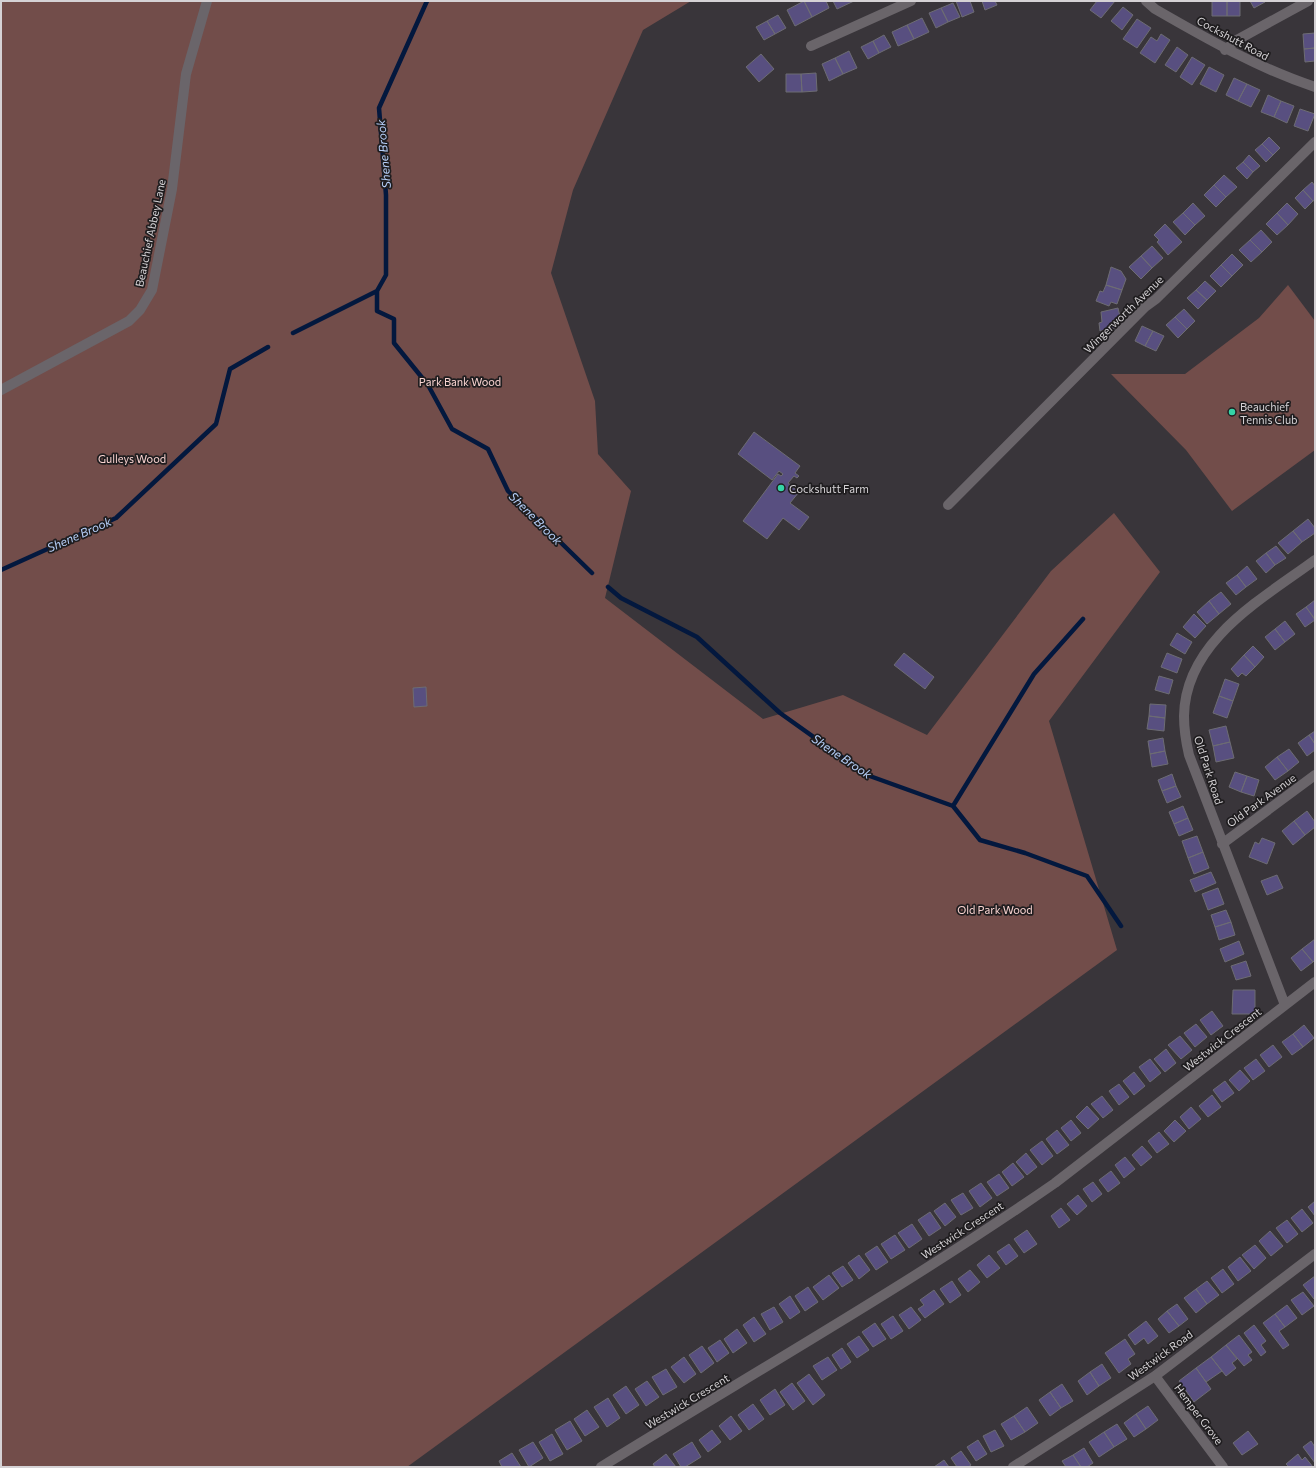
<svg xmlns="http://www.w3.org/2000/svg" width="1316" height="1468" font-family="Commissioner,sans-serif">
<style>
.green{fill:#724d4a}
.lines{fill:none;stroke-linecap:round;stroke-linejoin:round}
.stream{stroke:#03183e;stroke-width:4.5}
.building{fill:#584f80;stroke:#6d6c73}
.minor{stroke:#6a656a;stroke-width:10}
.poi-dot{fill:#35d4a7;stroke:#1f1d1f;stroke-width:1.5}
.labels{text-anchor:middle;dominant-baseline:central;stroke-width:3.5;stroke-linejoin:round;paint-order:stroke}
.street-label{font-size:11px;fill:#d5d2d5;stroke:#1f1d1f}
.park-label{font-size:11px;fill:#fbd5d2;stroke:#1f1d1f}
.poi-label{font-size:11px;fill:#d5d2d5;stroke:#1f1d1f;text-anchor:start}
.water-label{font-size:12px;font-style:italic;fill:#b7d0fa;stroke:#1f1d1f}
</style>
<rect width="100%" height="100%" fill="#39353a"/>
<path class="green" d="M1 1H691L643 30 573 190 551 273 595 401 598 454 631 491 605 598 763 719 843 695 927 735 1051 571 1114 513 1160 572 1049 721 1117 950 407 1467H1Z
M1288 285 1315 321V450L1232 511 1186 450 1111 374H1185L1259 318Z"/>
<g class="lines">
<path class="stream" d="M377 291V311L394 319V343L428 385 452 429 488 449 508 491 592 573
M293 333 377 291 386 275V195L379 108 427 1
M1 570 116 518 216 424 230 369 268 347
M608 587 621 598 697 637 780 713 867 775 953 806 980 840 1025 853 1087 876 1121 926
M953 806 1034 674 1083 619"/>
</g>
<path class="building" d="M804 1H826L829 8 812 17Z
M804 1 812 17 795 26 787 10Z
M833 1H854L837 9Z
M956 1H970L974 12 962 17Z
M982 1H995L997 5 985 10Z
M1097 1H1115L1101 18 1090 10Z
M1212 1H1227V16H1212Z
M1227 1H1240V16H1227Z
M1250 1H1265V2L1254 8Z
M953 3 960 17 948 22 941 8Z
M1123 7 1133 15 1122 30 1111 21Z
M941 8 948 22 936 28 929 13Z
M778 15 786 28 775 34 767 21Z
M922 18 929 32 914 39 907 25Z
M1137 19 1151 28 1137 48 1123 39Z
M767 21 775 34 764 40 756 27Z
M907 25 914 39 898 46 892 32Z
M1315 33V48L1304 49 1303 34Z
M1161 34 1170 40 1155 63 1140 53 1151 37 1157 41Z
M884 35 891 47 879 53 873 41Z
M873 41 879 53 868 59 861 47Z
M1177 47 1188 55 1176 72 1165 65Z
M1315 48V61L1305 62 1304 49Z
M849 51 857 68 843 74 835 58Z
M761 54 774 69 759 82 746 67Z
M1192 57 1205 65 1192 85 1180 77Z
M835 58 843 74 829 81 822 64Z
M1209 67 1224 75 1216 92 1200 84Z
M816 73 817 91 802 92 801 74Z
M786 74H801L802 92H786Z
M1234 78 1247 84 1238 101 1226 95Z
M1247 84 1260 90 1251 107 1238 101Z
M1268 95 1281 101 1274 117 1261 112Z
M1281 101 1294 106 1287 123 1274 117Z
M1300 109 1315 114 1308 131 1294 126Z
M1269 137 1280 148 1273 155 1262 144Z
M1262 144 1273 155 1266 162 1255 150Z
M1249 155 1260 166 1253 172 1243 162Z
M1243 162 1253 172 1247 179 1236 168Z
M1224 175 1237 187 1226 197 1214 185Z
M1312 182 1315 186V200L1313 201 1303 190Z
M1214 185 1226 197 1216 207 1204 195Z
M1303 190 1313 201 1305 209 1295 198Z
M1193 203 1205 216 1195 225 1183 213Z
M1287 203 1298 214 1288 225 1277 213Z
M1183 213 1195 225 1185 235 1173 222Z
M1277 213 1288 225 1277 235 1266 224Z
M1165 224 1182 242 1168 255 1157 242 1159 240 1154 235Z
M1261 230 1272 242 1262 252 1250 240Z
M1250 240 1262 252 1251 262 1239 250Z
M1152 246 1163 258 1152 268 1141 256Z
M1232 254 1243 265 1232 276 1221 265Z
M1141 256 1152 268 1141 279 1129 267Z
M1221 265 1232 276 1221 287 1210 276Z
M1111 267 1121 271 1126 279 1122 290 1106 285Z
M1205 281 1216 291 1207 300 1196 290Z
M1106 285 1122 290 1117 304 1111 302 1109 306 1096 301 1100 291 1103 292Z
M1196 290 1207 300 1198 309 1187 298Z
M1118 308 1121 321 1118 322 1119 327 1100 331 1099 323 1102 322 1101 312Z
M1184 309 1195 321 1187 329 1175 317Z
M1175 317 1187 329 1178 338 1166 325Z
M1142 326 1153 331 1145 346 1135 341Z
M1153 331 1164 336 1156 351 1145 346Z
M754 432 800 466 795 473 799 476 797 478 794 476 788 483 799 492 790 503 809 517 799 530 783 518 767 539 743 521 778 474 781 476 783 474 779 471 772 480 738 454Z
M1308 519 1315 528V533L1302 542 1293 531Z
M1293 531 1302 542 1288 554 1278 543Z
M1276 546 1286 558 1275 565 1266 553Z
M1266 553 1275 565 1266 573 1256 561Z
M1247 566 1257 579 1246 587 1237 575Z
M1237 575 1246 587 1236 595 1226 583Z
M1221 592 1231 604 1219 614 1209 601Z
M1315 600V619L1306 607Z
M1209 601 1219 614 1207 624 1197 612Z
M1306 607 1315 620 1305 627 1296 614Z
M1194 614 1206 626 1195 638 1183 627Z
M1285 621 1295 634 1285 642 1275 629Z
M1275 629 1285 642 1275 650 1265 637Z
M1177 633 1192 642 1185 654 1170 645Z
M1253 646 1264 657 1255 667 1244 655Z
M904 653 934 677 925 689 894 665Z
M1167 653 1182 659 1177 673 1161 667Z
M1244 655 1255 667 1246 676 1242 673 1238 677 1231 669Z
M1159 676 1173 680 1169 694 1155 690Z
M1225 679 1239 684 1233 701 1219 696Z
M426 687 427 706 414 707 413 688Z
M1219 696 1233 701 1227 718 1213 713Z
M1150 704 1166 705 1165 718 1149 716Z
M1149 716 1165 718 1164 731 1147 729Z
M1226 726 1230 742 1213 746 1209 730Z
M1315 731V744L1309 735Z
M1309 735 1315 744V750L1307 756 1298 743Z
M1163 738 1165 751 1150 754 1148 741Z
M1230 742 1234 758 1216 762 1213 746Z
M1289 749 1299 762 1288 771 1277 757Z
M1165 751 1168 764 1152 767 1150 754Z
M1277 757 1288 771 1275 780 1265 767Z
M1235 772 1247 776 1241 792 1229 787Z
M1172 774 1176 786 1162 791 1158 780Z
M1247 776 1259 780 1254 796 1241 792Z
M1176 786 1181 797 1167 803 1162 791Z
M1183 806 1188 818 1174 824 1169 812Z
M1307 811 1315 822V827L1305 835 1294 821Z
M1188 818 1193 830 1179 836 1174 824Z
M1294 821 1305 835 1293 845 1282 831Z
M1197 836 1203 852 1188 858 1182 841Z
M1262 838 1275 843 1267 864 1249 857 1255 842 1259 844Z
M1203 852 1209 868 1194 874 1188 858Z
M1211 872 1216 883 1195 892 1190 880Z
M1277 875 1283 888 1267 895 1261 881Z
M1218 888 1224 904 1208 910 1202 894Z
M1226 910 1231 922 1215 927 1211 915Z
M1231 922 1235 935 1219 940 1215 927Z
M1315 939V960L1313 962 1302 949Z
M1239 941 1244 954 1225 962 1220 949Z
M1302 949 1313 962 1301 971 1291 958Z
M1246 961 1251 976 1236 980 1231 966Z
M1233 990H1255V1014H1232Z
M1212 1011 1223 1026 1211 1035 1200 1020Z
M1196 1024 1207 1037 1195 1047 1184 1033Z
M1304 1025 1314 1038 1303 1047 1293 1034Z
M1293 1034 1303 1047 1292 1055 1282 1042Z
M1180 1036 1192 1050 1181 1059 1168 1045Z
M1273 1045 1282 1057 1269 1067 1260 1055Z
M1166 1049 1176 1063 1165 1072 1154 1059Z
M1150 1059 1161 1073 1150 1082 1139 1067Z
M1256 1059 1265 1071 1253 1080 1244 1068Z
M1240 1070 1250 1081 1239 1091 1229 1080Z
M1134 1072 1145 1086 1134 1095 1123 1081Z
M1225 1081 1234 1093 1222 1102 1213 1090Z
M1119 1084 1129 1097 1119 1105 1109 1091Z
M1212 1095 1221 1107 1208 1117 1199 1106Z
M1102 1096 1113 1110 1103 1118 1091 1104Z
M1087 1106 1099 1119 1088 1129 1076 1117Z
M1191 1107 1201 1119 1189 1129 1180 1117Z
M1071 1120 1081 1133 1071 1141 1061 1128Z
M1175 1120 1186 1131 1174 1142 1164 1131Z
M1057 1130 1069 1145 1057 1154 1046 1139Z
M1159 1132 1169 1144 1157 1153 1148 1141Z
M1042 1141 1053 1156 1042 1165 1030 1150Z
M1142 1146 1152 1157 1141 1166 1132 1155Z
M1026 1153 1037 1167 1027 1175 1016 1162Z
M1125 1157 1135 1169 1124 1178 1115 1165Z
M1013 1163 1024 1177 1012 1186 1002 1172Z
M1111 1171 1120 1183 1108 1192 1099 1180Z
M999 1174 1009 1188 997 1196 987 1182Z
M1093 1182 1102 1194 1092 1202 1083 1189Z
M981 1183 992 1198 980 1207 969 1191Z
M963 1193 973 1208 961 1215 951 1200Z
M1078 1195 1087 1206 1077 1215 1067 1204Z
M1315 1201V1216L1308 1207Z
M945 1203 956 1217 945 1226 934 1211Z
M1061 1208 1070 1220 1059 1228 1051 1216Z
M1302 1209 1313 1223 1302 1232 1291 1218Z
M930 1212 941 1228 929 1236 918 1220Z
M1287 1220 1298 1234 1287 1243 1276 1228Z
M912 1224 922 1239 909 1248 898 1233Z
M1027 1230 1037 1244 1024 1253 1014 1239Z
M1270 1231 1283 1246 1271 1256 1259 1241Z
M895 1235 905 1250 891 1259 881 1244Z
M1009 1244 1018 1256 1006 1265 997 1252Z
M1255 1245 1266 1258 1254 1269 1242 1255Z
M877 1246 888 1262 876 1270 865 1254Z
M859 1255 870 1270 859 1279 848 1263Z
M989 1255 1000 1268 987 1278 977 1265Z
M1240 1257 1251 1271 1238 1281 1228 1267Z
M843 1266 853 1280 842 1287 832 1273Z
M1223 1269 1234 1284 1222 1293 1211 1278Z
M970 1270 980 1282 968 1292 958 1279Z
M829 1275 839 1288 823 1300 813 1287Z
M1315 1276V1298L1314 1299 1303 1285Z
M952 1281 961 1295 950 1303 940 1289Z
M1207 1281 1219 1295 1207 1304 1196 1289Z
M808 1287 818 1302 805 1311 795 1296Z
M1196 1289 1207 1304 1196 1313 1184 1298Z
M934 1290 944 1304 925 1318 918 1309 924 1305 920 1300Z
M1303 1292 1314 1306 1302 1315 1291 1300Z
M790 1296 800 1312 790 1319 779 1304Z
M1177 1304 1188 1319 1179 1326 1167 1311Z
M1287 1305 1297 1318 1285 1327 1275 1314Z
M774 1307 783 1322 770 1330 761 1314Z
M911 1307 921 1320 909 1329 899 1315Z
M1167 1311 1179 1326 1169 1333 1158 1319Z
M1275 1314 1285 1327 1279 1331 1289 1345 1283 1349 1263 1323Z
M893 1316 903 1331 891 1339 881 1324Z
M754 1317 766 1334 754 1342 743 1325Z
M1146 1321 1158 1336 1148 1344 1144 1338 1135 1345 1128 1335Z
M875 1323 886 1339 873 1347 862 1332Z
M1254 1325 1266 1341 1261 1345 1266 1352 1261 1356 1244 1333Z
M737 1329 747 1343 733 1353 724 1339Z
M1239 1335 1252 1352 1248 1355 1252 1360 1244 1366 1226 1345Z
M859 1336 869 1350 857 1358 847 1344Z
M1125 1339 1135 1354 1128 1359 1131 1364 1119 1373 1105 1353Z
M720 1340 729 1353 717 1362 708 1348Z
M1226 1345 1237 1359 1232 1363 1236 1368 1226 1376 1211 1357Z
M702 1346 714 1363 701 1373 689 1355Z
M842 1348 851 1362 841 1369 832 1355Z
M684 1357 696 1374 684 1383 671 1367Z
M828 1357 837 1370 822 1380 813 1366Z
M1211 1357 1222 1371 1206 1382 1196 1368Z
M1102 1364 1111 1378 1099 1386 1090 1372Z
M1196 1368 1211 1389 1194 1402 1179 1381Z
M666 1369 677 1387 663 1395 652 1377Z
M1090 1372 1099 1386 1087 1395 1078 1381Z
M809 1374 825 1395 813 1405 797 1383Z
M647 1381 659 1397 646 1406 635 1389Z
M792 1383 805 1401 793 1410 780 1392Z
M1062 1384 1073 1401 1061 1408 1050 1392Z
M626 1386 639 1405 626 1414 613 1395Z
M775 1389 785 1405 770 1415 760 1400Z
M1050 1392 1061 1408 1050 1416 1039 1400Z
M608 1398 620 1418 607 1427 594 1407Z
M753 1404 764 1419 749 1430 738 1415Z
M1148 1406 1158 1420 1146 1429 1136 1414Z
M1027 1407 1038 1423 1025 1432 1014 1416Z
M587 1410 599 1427 585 1436 574 1419Z
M1136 1414 1146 1429 1134 1437 1124 1423Z
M731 1416 742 1431 730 1440 719 1426Z
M1014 1416 1025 1432 1011 1440 1001 1424Z
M570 1421 582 1441 567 1450 555 1430Z
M1117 1424 1127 1439 1114 1447 1104 1432Z
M712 1430 721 1442 708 1452 699 1440Z
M995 1430 1004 1446 991 1452 983 1436Z
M1248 1431 1258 1444 1242 1455 1233 1443Z
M1104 1432 1114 1447 1099 1457 1089 1442Z
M552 1434 563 1454 550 1461 539 1442Z
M978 1440 987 1454 976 1461 967 1447Z
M1311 1441 1315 1447V1463L1303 1447Z
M533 1442 543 1458 529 1467 519 1450Z
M692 1442 701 1457 685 1467H681L673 1454Z
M1084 1448 1093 1463 1087 1467H1081L1073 1455Z
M961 1451 971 1465 968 1467H957L951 1458Z
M512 1453 521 1467H502L499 1461Z
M666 1454 676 1467H655L653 1464Z
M1298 1454 1302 1460 1305 1457 1313 1467H1289L1286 1464Z
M1073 1455 1081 1467H1066L1062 1461Z
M944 1460 949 1467H934Z"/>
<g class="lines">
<path class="minor" d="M1146 1 1155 9C1207 39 1258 68 1315 87
M811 46 911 1
M1225 50 1237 40 1308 1
M1 390 129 321 140 310 152 290 172 189 186 74 207 1
M948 505 1145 307 1156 299 1315 142
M1222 844 1315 775
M1285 1005 1189 755C1186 742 1184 729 1184 716 1185 641 1262 599 1315 560
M1155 1376 1223 1467
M601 1467C753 1373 908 1285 1055 1183L1315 982
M1013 1467 1155 1376 1315 1254"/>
</g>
<g class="poi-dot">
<circle cx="1232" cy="412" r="4"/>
<circle cx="781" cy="488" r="4"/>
</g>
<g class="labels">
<g class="street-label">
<text transform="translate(1233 38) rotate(28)">Cockshutt Road</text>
<text transform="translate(150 233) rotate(-78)">Beauchief Abbey Lane</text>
<text transform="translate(1123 314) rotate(-44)">Wingerworth Avenue</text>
<text transform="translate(1209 770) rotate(72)">Old Park Road</text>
<text transform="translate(1261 800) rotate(-36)">Old Park Avenue</text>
<text transform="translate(1222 1039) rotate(-38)">Westwick Crescent</text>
<text transform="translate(962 1230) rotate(-33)">Westwick Crescent</text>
<text transform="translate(1160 1355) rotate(-36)">Westwick Road</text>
<text transform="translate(687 1401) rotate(-31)">Westwick Crescent</text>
<text transform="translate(1199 1414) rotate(53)">Hemper Grove</text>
</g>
<g class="park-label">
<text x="460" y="381">Park Bank Wood</text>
<text x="132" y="458">Gulleys Wood</text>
<text x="995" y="909">Old Park Wood</text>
</g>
<g class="poi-label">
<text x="1240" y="406">Beauchief<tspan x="1240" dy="13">Tennis Club</tspan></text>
<text x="789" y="488">Cockshutt Farm</text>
</g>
<g class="water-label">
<text transform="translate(383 154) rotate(-95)">Shene Brook</text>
<text transform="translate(536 518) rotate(45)">Shene Brook</text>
<text transform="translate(79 534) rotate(-24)">Shene Brook</text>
<text transform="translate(842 756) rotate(34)">Shene Brook</text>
</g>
</g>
<rect width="1316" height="1468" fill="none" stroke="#d5d2d5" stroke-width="4"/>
</svg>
